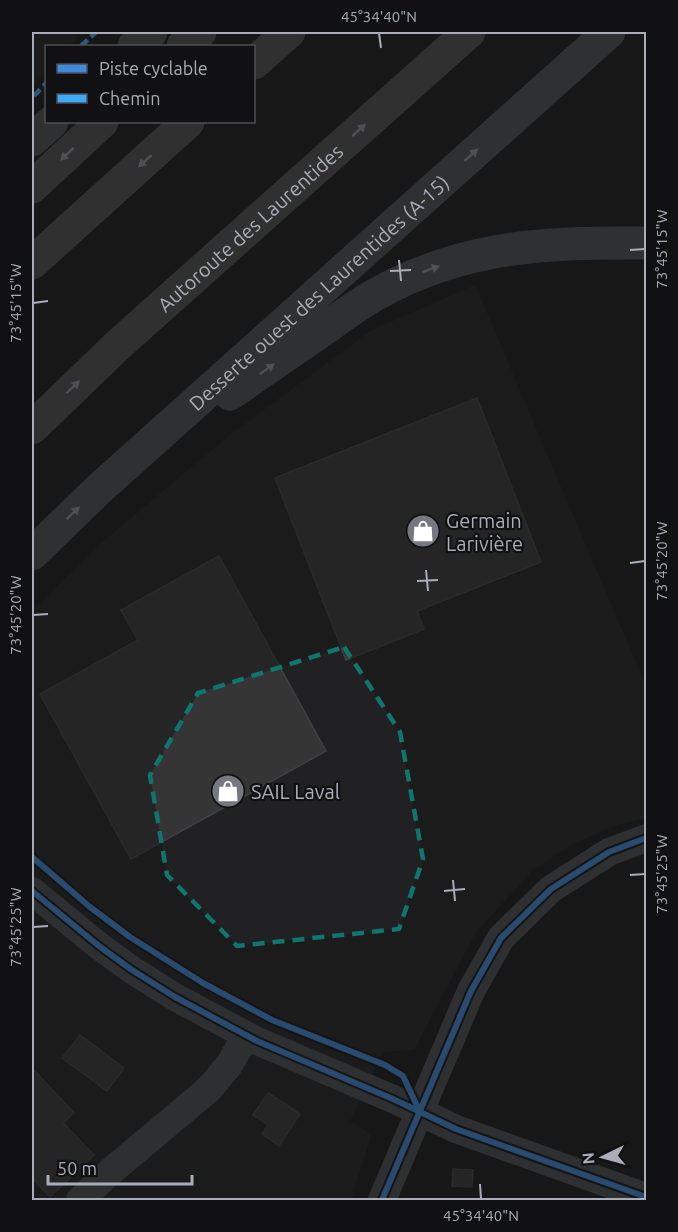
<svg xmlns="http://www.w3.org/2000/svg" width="678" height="1232" font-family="Ubuntu,sans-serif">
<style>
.built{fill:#212123}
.building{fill:#353536;stroke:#3f4043;stroke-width:1.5}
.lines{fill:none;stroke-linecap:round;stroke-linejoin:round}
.minor{stroke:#4b4c50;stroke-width:28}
.major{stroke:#4d4f52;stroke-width:33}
.highway{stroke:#4e4e51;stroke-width:33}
.quiet{stroke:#3fa9f5;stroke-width:4.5;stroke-dasharray:9 4.5;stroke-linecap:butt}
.cycleway-casing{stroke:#111113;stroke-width:10}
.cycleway{stroke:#408adc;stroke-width:6}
.oneway{fill:#92959e}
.oneway2{fill:#91969e}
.marked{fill:none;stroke:#0f766e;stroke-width:4.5;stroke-dasharray:12 8;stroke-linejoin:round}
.ticks{fill:none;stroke:#a8adb8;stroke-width:2}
.labels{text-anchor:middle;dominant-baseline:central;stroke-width:4.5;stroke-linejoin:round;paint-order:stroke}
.street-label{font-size:20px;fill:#a8adb8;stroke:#111113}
.poi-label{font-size:20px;fill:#a8adb8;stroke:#111113;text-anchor:start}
.neatline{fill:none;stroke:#a8adb8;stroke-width:2}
.ticks-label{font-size:15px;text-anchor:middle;fill:#a8adb8}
</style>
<rect width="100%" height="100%" fill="#171717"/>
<path class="built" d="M32 32H83L69 46H46V70L32 87Z
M475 285 646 686V818L618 825 576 842 534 869 476 932 414 1050 383 1052 350 1121 371 1135 351 1200H32V611L99 545 226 438 370 331Z"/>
<path class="building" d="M477 398 541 562 417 611 424 629 346 660 275 478Z
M219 556 326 751 131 859 40 694 138 640 121 610Z
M80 1035 124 1068 107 1091 62 1058Z
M32 1068 74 1113 63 1123 94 1155 50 1197 32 1178Z
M268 1093 300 1114 279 1146 262 1134 268 1125 253 1115Z
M453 1169 473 1170 472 1187 452 1186Z"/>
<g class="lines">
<path class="minor" d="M32 891 99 946 132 970 175 997 257 1041 393 1099 456 1129 646 1197
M80 1200 110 1172 209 1089 229 1065 246 1036
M382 1200 471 991 501 938 551 889 609 852 646 838"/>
<g class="major">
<path d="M134 46 151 32"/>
<path d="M32 140 52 122"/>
<path d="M230 394C260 373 290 353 320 332 337 320 354 307 373 296 462 245 547 242 646 243"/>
<path id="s1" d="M32 554 99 489 609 32"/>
</g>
<g class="highway">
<path d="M183 46 200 32"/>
<path d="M254 63 289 32"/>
<path d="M32 187 102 122"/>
<path d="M32 263 188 122"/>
<path id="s2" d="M32 428 118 345 469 32"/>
</g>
<path class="quiet" d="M81 46 96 32
M34 96 46 83"/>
<defs>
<path id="cycleway" d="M32 857 90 907 130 937 203 983 272 1020 385 1065 403 1076 420 1112
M32 891 99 946 132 970 175 997 257 1041 393 1099 456 1129 646 1197
M382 1200 471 991 501 938 551 889 609 852 646 838"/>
</defs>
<use href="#cycleway" class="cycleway-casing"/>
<use href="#cycleway" class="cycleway"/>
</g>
<defs><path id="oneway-solid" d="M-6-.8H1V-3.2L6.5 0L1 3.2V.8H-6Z" transform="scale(1.5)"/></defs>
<g class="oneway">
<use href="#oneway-solid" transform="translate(359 130) rotate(-42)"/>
<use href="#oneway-solid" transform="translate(67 154) rotate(137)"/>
<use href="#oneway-solid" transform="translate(145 161) rotate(138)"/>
<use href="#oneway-solid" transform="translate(73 387) rotate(-44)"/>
</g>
<g class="oneway2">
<use href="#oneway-solid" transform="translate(471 155) rotate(-42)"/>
<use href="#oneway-solid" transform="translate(431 269) rotate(-20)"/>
<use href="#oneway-solid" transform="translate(267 369) rotate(-35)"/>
<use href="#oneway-solid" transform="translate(73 513) rotate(-44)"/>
</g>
<path d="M0 0H678V1232H0ZM344 647 400 732 423 859 399 929 237 946 167 875 150 775 198 693Z" fill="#171717" fill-opacity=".55" fill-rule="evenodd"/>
<path class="marked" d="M344 647 400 732 423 859 399 929 237 946 167 875 150 775 198 693Z"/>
<path class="ticks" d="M379 33 381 48M630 250 645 249M399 260 401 281M390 271 411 270M33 303 48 301M630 563 645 561M426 570 428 591M417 581 438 580M33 615 48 614M630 875 645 874M453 880 455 901M444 891 465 889M33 927 48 926M480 1184 481 1199"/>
<defs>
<symbol id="shop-disc" viewBox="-11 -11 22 22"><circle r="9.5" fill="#757880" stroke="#111113"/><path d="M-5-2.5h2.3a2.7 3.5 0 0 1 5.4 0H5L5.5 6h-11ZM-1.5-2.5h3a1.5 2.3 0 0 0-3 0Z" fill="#fff"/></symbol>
</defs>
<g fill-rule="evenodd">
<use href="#shop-disc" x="404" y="512" width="38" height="38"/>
<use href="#shop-disc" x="209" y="772" width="38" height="38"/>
</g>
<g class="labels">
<g class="street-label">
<text stroke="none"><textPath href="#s2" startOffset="296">Autoroute des Laurentides</textPath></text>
<text stroke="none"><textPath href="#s1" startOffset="388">Desserte ouest des Laurentides (A-15)</textPath></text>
</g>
<g class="poi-label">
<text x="446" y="520">Germain<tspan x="446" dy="23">Larivière</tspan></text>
<text x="251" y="791">SAIL Laval</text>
</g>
</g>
<rect width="678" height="1232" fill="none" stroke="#111113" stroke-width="66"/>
<rect x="45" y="45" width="210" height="78" fill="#111113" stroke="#4d4f55" stroke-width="1.5"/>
<rect x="57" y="64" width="30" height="9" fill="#408adc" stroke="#4d4f55" stroke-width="1.5"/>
<text x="99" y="75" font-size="18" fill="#a8adb8">Piste cyclable</text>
<rect x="57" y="94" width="30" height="9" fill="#3fa9f5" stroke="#4d4f55" stroke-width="1.5"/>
<text x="99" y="105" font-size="18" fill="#a8adb8">Chemin</text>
<g transform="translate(603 1157) rotate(265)" stroke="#111113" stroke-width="4.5" paint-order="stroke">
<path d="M0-4.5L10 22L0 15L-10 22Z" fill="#a8adb8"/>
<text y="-9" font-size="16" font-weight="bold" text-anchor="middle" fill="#a8adb8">N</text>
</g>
<path d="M48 1175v9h144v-9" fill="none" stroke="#a8adb8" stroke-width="3"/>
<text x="57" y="1175" font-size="18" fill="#a8adb8" stroke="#111113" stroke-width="4.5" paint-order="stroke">50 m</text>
<rect x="33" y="33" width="612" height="1166" class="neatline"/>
<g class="ticks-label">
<text x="379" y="22">45°34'40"N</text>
<text transform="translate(662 249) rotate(-90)" y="5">73°45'15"W</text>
<text transform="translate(16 303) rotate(-90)" y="5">73°45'15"W</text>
<text transform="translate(662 561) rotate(-90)" y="5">73°45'20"W</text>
<text transform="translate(16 615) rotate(-90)" y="5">73°45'20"W</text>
<text transform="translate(662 874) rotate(-90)" y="5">73°45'25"W</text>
<text transform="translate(16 927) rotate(-90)" y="5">73°45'25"W</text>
<text x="481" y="1221">45°34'40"N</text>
</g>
</svg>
